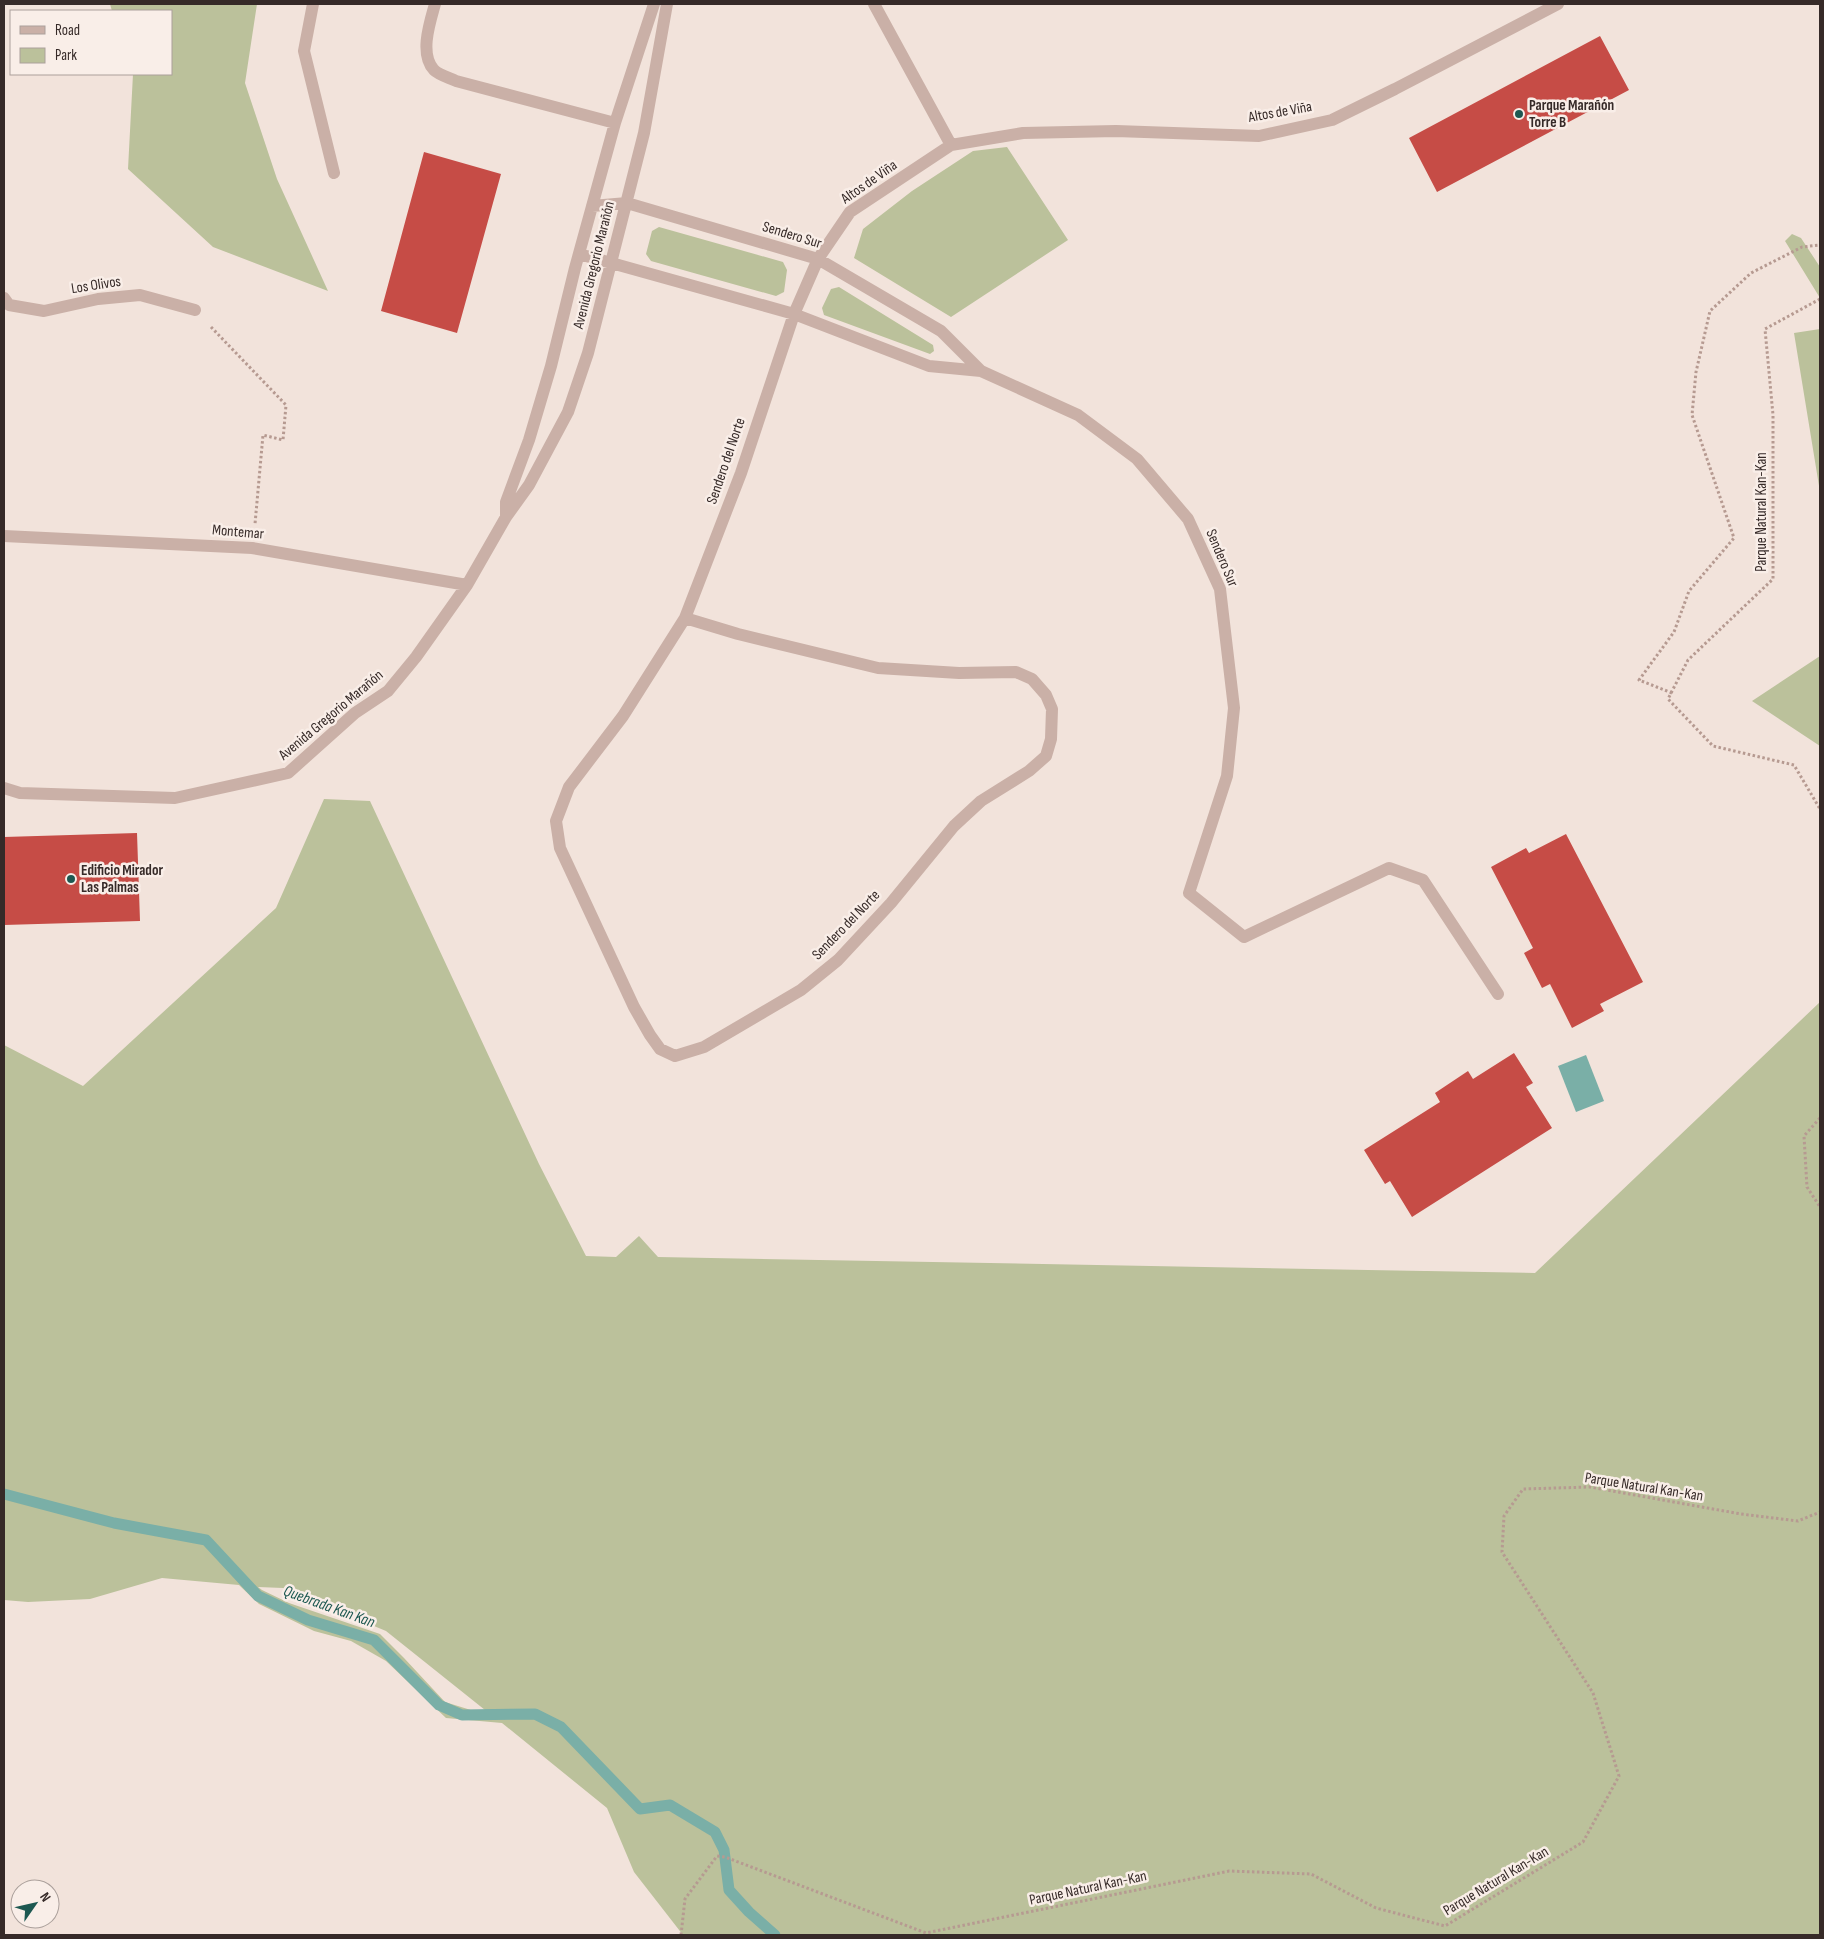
<svg xmlns="http://www.w3.org/2000/svg" width="1824" height="1939" font-family="'Sofia Sans Condensed',sans-serif">
<style>
.green{fill:#bbc19b;fill-rule:evenodd}
.water{fill:#7aafa7}
.lines{fill:none;stroke-linecap:round;stroke-linejoin:round}
.stream{stroke:#7aafa7;stroke-width:11}
.building{fill:#c64c46}
.path{stroke:#b69a91;stroke-width:3;stroke-dasharray:2.5 2.5;stroke-linecap:butt}
.minor{stroke:#cab0a7;stroke-width:12}
.poi-dot{fill:#1d5851;stroke:#f9eee8;stroke-width:2}
.labels{text-anchor:middle;dominant-baseline:central;stroke-width:5;stroke-linejoin:round;paint-order:stroke}
.poi-label{font-size:15px;font-weight:bold;fill:#362a28;stroke:#f9eee8;text-anchor:start}
.street-label{font-size:15px;fill:#362a28;stroke:#f9eee8}
.water-label{font-size:16px;font-style:italic;fill:#1d5851;stroke:#f9eee8}
</style>
<rect width="100%" height="100%" fill="#f2e3db"/>
<path class="green" d="M110 4H257L245 83 277 179 328 291 213 247 128 169 133 74H171V11H112Z
M1007 147 1068 240 951 317 854 258 863 229 912 191 973 151Z
M659 227 783 262 787 270 784 292 776 296 651 261 646 254 652 231Z
M1792 234 1801 238 1820 267V298L1785 241Z
M839 287 933 345 934 351 930 354 824 315 822 308 831 289Z
M1820 329V492L1794 333Z
M1820 656V746L1752 701Z
M324 799 370 801 539 1164 586 1256 616 1257 639 1236 658 1257 1535 1273 1820 1002V1935H683L634 1872 607 1808 502 1723 446 1718 386 1661 351 1641 314 1631 259 1604 239 1585 162 1578 90 1599 28 1602 4 1600V1045L83 1086 276 908ZM258 1587 283 1588 386 1631 485 1710 474 1711 445 1702 404 1658 380 1634 289 1603 262 1590Z"/>
<path class="water" d="M1586 1055 1604 1101 1576 1112 1558 1066Z"/>
<g class="lines">
<path class="stream" d="M4 1494 114 1523 206 1540 258 1596 308 1620 374 1640 439 1705 462 1715 535 1714 561 1727 640 1809 670 1805 715 1832 724 1850 729 1890 749 1912 775 1935"/>
</g>
<path class="building" d="M1600 36 1629 90 1437 192 1409 138Z
M424 152 501 174 457 333 381 311Z
M137 833 140 921 4 925V837Z
M1566 834 1643 982 1600 1004 1604 1011 1572 1028 1550 984 1542 988 1524 953 1533 948 1491 867 1526 848 1529 853Z
M1514 1053 1533 1083 1526 1087 1552 1128 1412 1217 1390 1181 1385 1184 1364 1150 1440 1102 1435 1093 1468 1071 1473 1079Z"/>
<g class="lines">
<path class="path" d="M1820 299 1765 329 1773 415V579L1688 660 1668 699 1713 746 1794 765 1820 809
M211 327 286 405 283 440 263 435 255 524
M1672 693 1639 680 1674 632 1689 591 1734 538 1692 415 1696 372 1710 311 1751 273 1802 247 1820 245
M1820 1118 1804 1136 1807 1187 1820 1207
M681 1935 685 1899 717 1856 725 1857 926 1933 1229 1871 1311 1874 1376 1908 1445 1926 1583 1842 1619 1776 1593 1693 1502 1552 1504 1516 1523 1489 1590 1487 1741 1514 1798 1521 1820 1512"/>
<path class="minor" d="M313 4 304 51 334 173
M435 4C430 22 419 54 434 70 439 75 450 78 456 81L615 123
M874 4 951 145
M592 206 627 203 818 259 941 331 981 371
M579 254 794 314 929 366 981 371 1078 415 1137 459 1188 519 1220 589 1234 708 1227 776 1189 893 1244 937 1389 868 1423 880 1498 994
M4 298 9 305 44 311 98 299 140 295 195 310
M506 517V502L529 440 551 366 575 268 615 123 654 4
M4 536 252 548 467 585
M685 618 738 634 878 668 959 673 1016 672 1032 679 1046 695 1052 709 1051 739 1046 756 1029 771 981 801 954 826 891 903 838 960 801 990 704 1047 675 1056 660 1049 650 1035 634 1007 560 848 556 821 569 787 623 716Z
M685 618 741 473 794 314 818 259 850 212 951 145 1023 133 1116 131 1259 136 1332 120 1395 89 1558 4
M4 788 20 793 175 798 288 773 355 713 388 691 416 657 467 585 506 517 529 485 568 412 588 353 644 133 667 4"/>
</g>
<g class="poi-dot">
<circle cx="1519" cy="114" r="5"/>
<circle cx="71" cy="879" r="5"/>
</g>
<g class="labels">
<g class="poi-label">
<text x="1529" y="105">Parque Marañón<tspan x="1529" dy="17">Torre B</tspan></text>
<text x="81" y="870">Edificio Mirador<tspan x="81" dy="17">Las Palmas</tspan></text>
</g>
<g class="street-label">
<text transform="translate(1280 112) rotate(-10)">Altos de Viña</text>
<text transform="translate(869 182) rotate(-35)">Altos de Viña</text>
<text transform="translate(792 235) rotate(17)">Sendero Sur</text>
<text transform="translate(594 265) rotate(-76)">Avenida Gregorio Marañón</text>
<text transform="translate(96 285) rotate(-9)">Los Olivos</text>
<text transform="translate(726 461) rotate(-71)">Sendero del Norte</text>
<text transform="translate(1761 512) rotate(-90)">Parque Natural Kan-Kan</text>
<text transform="translate(238 532) rotate(5)">Montemar</text>
<text transform="translate(1222 558) rotate(67)">Sendero Sur</text>
<text transform="translate(331 715) rotate(-40)">Avenida Gregorio Marañón</text>
<text transform="translate(846 925) rotate(-46)">Sendero del Norte</text>
<text transform="translate(1644 1487) rotate(9)">Parque Natural Kan-Kan</text>
<text transform="translate(1496 1881) rotate(-31)">Parque Natural Kan-Kan</text>
<text transform="translate(1088 1888) rotate(-12)">Parque Natural Kan-Kan</text>
</g>
<g class="water-label">
<text transform="translate(329 1607) rotate(20)">Quebrada Kan Kan</text>
</g>
</g>
<rect width="1824" height="1939" fill="none" stroke="#362a28" stroke-width="10"/>
<rect x="10" y="10" width="162" height="65" fill="#f9eee8" stroke="#aba09b"/>
<rect x="20" y="26" width="25" height="8" fill="#cab0a7" stroke="#aba09b"/>
<text x="55" y="35" font-size="15" fill="#362a28">Road</text>
<rect x="20" y="48" width="25" height="15" fill="#bbc19b" stroke="#aba09b"/>
<text x="55" y="60" font-size="15" fill="#362a28">Park</text>
<g transform="translate(35 1904) rotate(56)"><circle r="24" fill="#f9eee8" stroke="#aba09b"/>
<path d="M0-4L9 19L0 12L-9 19Z" fill="#1d5851"/>
<text y="-8" font-size="14" font-weight="bold" text-anchor="middle" fill="#362a28">N</text>
</g>
</svg>
